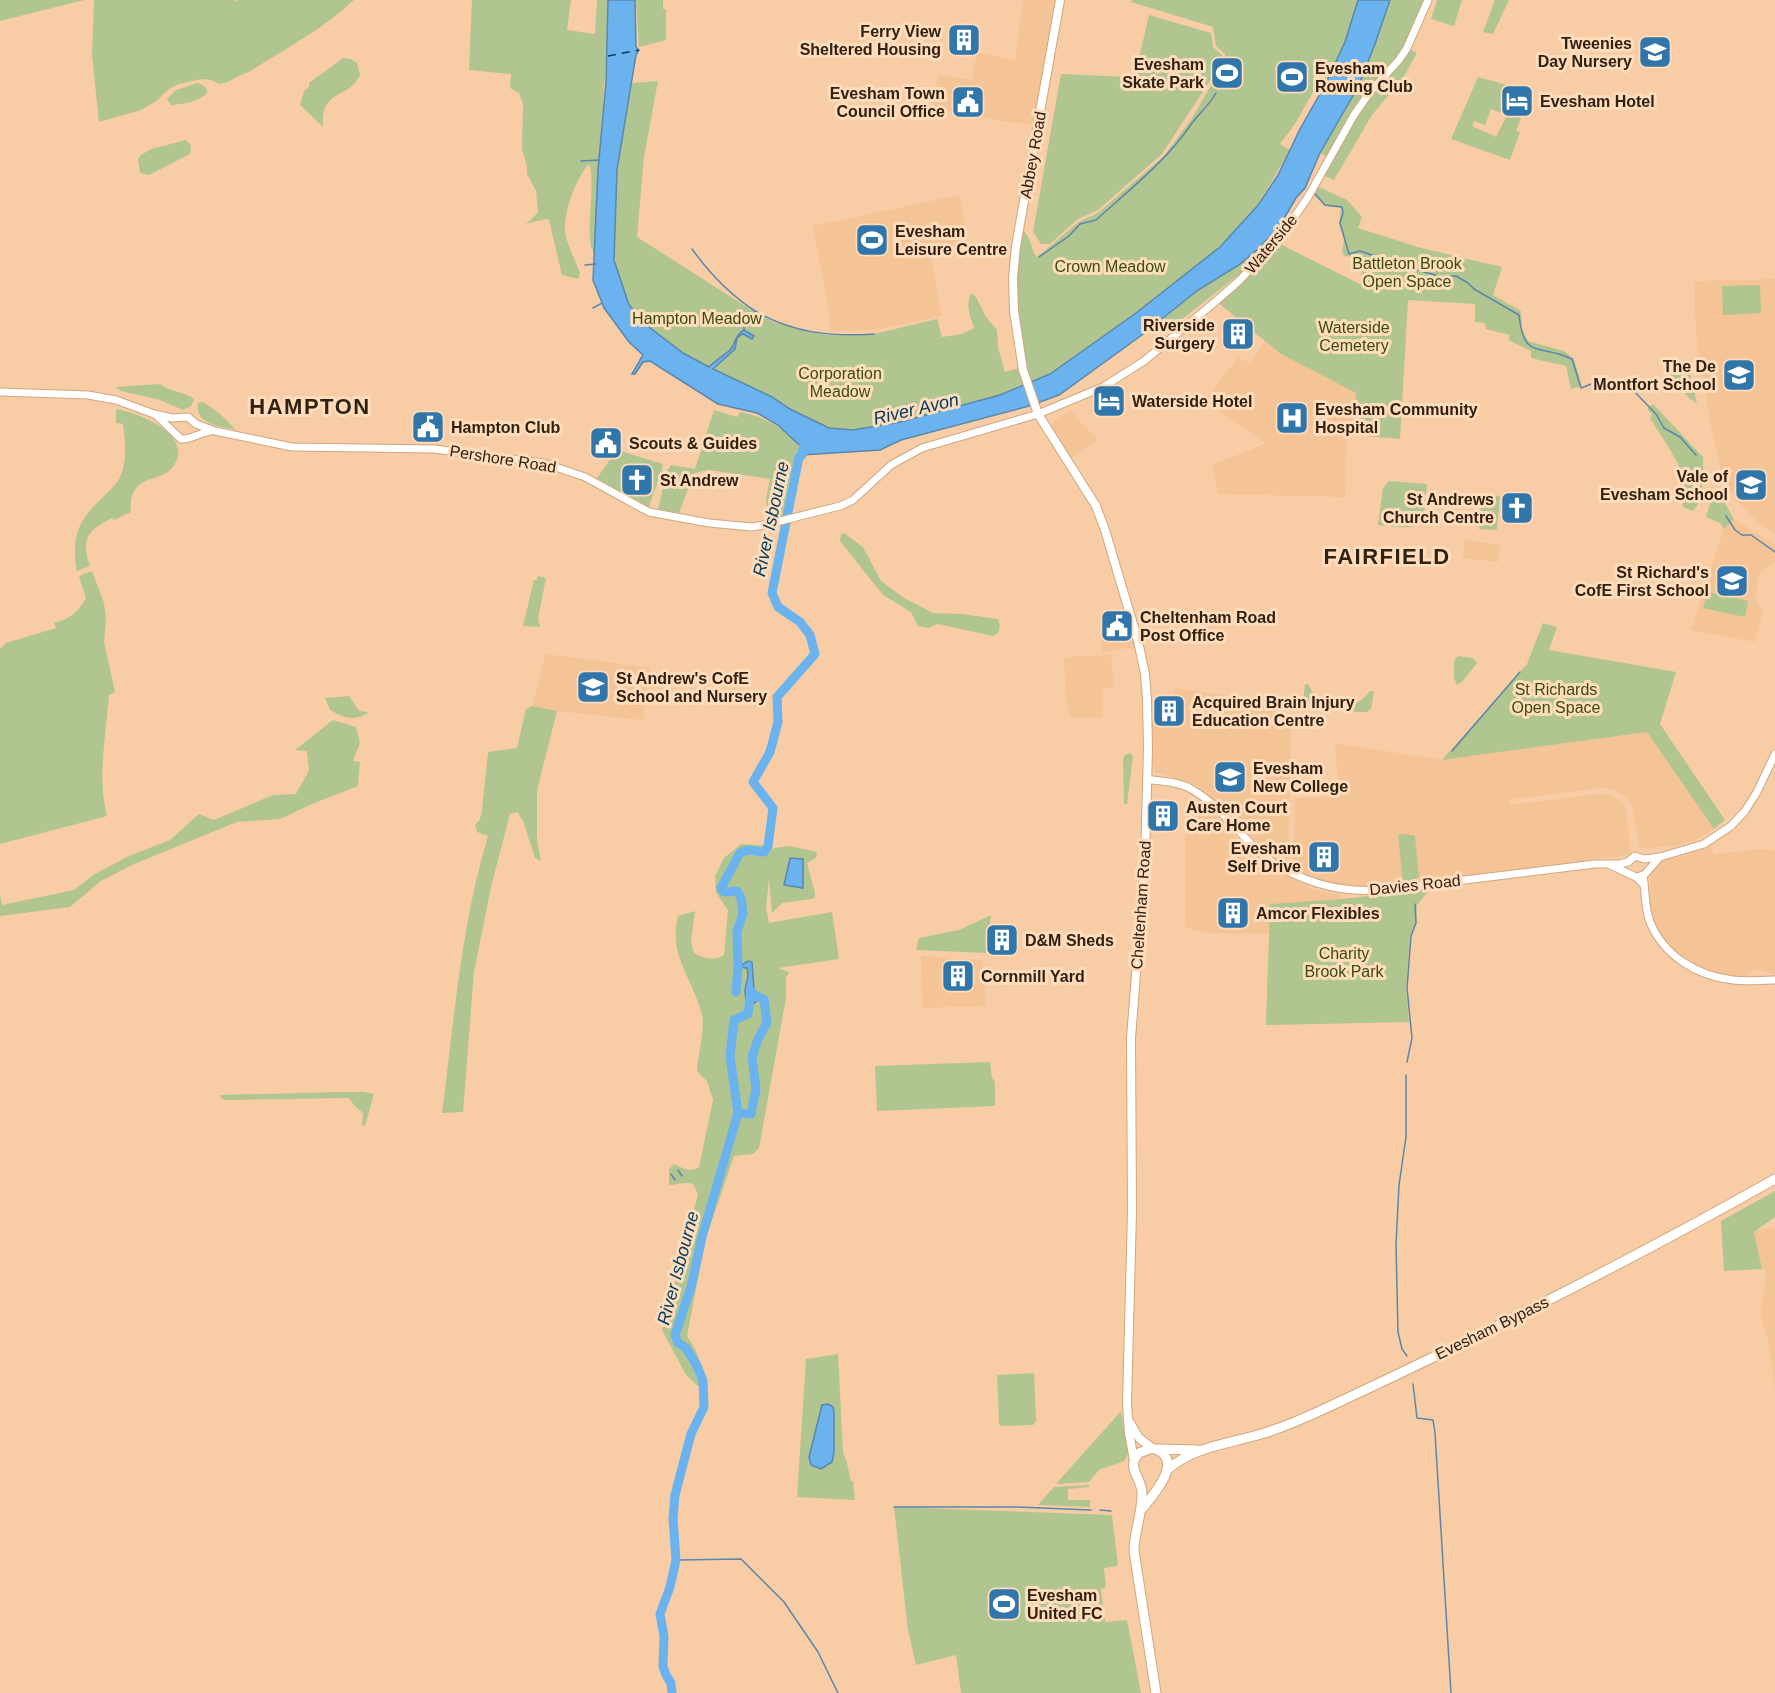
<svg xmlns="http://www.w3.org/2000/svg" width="1775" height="1693" font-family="Helvetica,sans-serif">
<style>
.built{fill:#f4c396}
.green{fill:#b1c591}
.water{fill:#6bb3ee;stroke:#5a87ac;stroke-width:1.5}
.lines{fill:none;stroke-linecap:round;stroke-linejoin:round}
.stream{stroke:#5a87ac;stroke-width:1.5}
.river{stroke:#6bb3ee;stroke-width:9}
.ferry{stroke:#033e63;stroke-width:1.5;stroke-dasharray:8 6;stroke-linecap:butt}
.secondary-casing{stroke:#cfa67f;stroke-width:9}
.primary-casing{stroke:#cfa67f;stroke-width:10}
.highway-casing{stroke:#cfa67f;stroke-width:11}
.secondary{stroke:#fff;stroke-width:7}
.primary{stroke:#fff;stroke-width:8}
.highway{stroke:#fff;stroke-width:9}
.labels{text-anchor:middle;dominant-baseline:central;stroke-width:6;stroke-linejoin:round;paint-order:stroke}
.poi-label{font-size:16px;font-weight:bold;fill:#312111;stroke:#ffdcbc;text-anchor:start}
.street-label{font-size:16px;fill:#312111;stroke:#ffdcbc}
.park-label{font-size:16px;fill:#3a4b10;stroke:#ffdcbc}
.water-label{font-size:18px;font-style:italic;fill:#033e63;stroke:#ffdcbc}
.district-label{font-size:22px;font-weight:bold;letter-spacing:1.5px;fill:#312111;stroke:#ffdcbc}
</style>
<rect width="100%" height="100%" fill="#f8cda5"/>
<path class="built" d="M1023 0H1057L1036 125 1008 122 932 108 938 75 972 80 977 53 1015 60Z
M959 195 969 244 963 249 931 255 941 316 875 330 831 331 827 301 813 226Z
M1775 279V534L1758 523 1729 491 1723 479 1712 431 1699 357 1691 359 1698 355 1695 315V281Z
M1265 341 1281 354 1356 393 1354 435H1346L1345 497 1218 494 1212 464 1251 450 1265 443 1205 401 1238 357 1250 363Z
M1070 410 1097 440 1069 459 1051 429 1053 422Z
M1734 519 1775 545V561L1758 575 1756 599 1763 610 1755 642 1691 630 1724 529Z
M1464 540 1500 545 1498 562 1463 558Z
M1127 615 1135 647 1102 652 1100 636 1109 635 1107 623Z
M546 654 650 668 643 720 557 711 532 706Z
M1111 655 1114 687 1102 689 1103 718H1071L1066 699 1064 657Z
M1174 688 1240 698 1262 704 1291 721 1288 860 1286 863 1281 861 1263 848 1198 786 1155 772 1152 759 1153 700 1175 697Z
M1647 732 1714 829 1701 837 1681 845 1640 849 1632 806 1627 799 1613 789 1600 788 1509 800V805L1598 794H1611L1624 804 1626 812 1631 850 1627 855 1377 887 1336 885 1302 875 1294 869 1295 798 1339 797 1335 743 1442 760Z
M1198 799 1219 818 1251 855 1263 865 1313 889 1340 895 1342 899 1270 904 1269 934 1204 933 1185 927V839Z
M1710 845 1714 854 1762 849 1775 851V975L1754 969 1747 976 1741 977 1720 975 1703 969 1678 953 1668 944 1655 924 1649 900 1651 874 1655 867 1664 860 1689 854Z
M990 924H1013L1012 957 986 953Z
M921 956 983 960 986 1006 922 1008Z
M1775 1227V1390L1769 1344 1760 1314 1767 1270 1762 1269 1754 1231Z"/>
<path class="green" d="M0 0H84L0 21Z
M94 0H234L235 2 238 0H354C322 30 285 49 249 72 237 75 231 83 219 84L211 80 202 79 179 84 169 89 155 102 141 110 99 122 92 55Z
M472 0H571L567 30 595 34 597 0H608C607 85 597 168 594 253 583 238 597 184 589 164 575 179 561 218 566 238 570 250 576 262 580 273L578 279 562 275 549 220 546 219 525 224 530 221 538 212 536 191 527 174V166L522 149 523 104 519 93 510 88 511 74 469 70Z
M636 0H663V9H666V40L639 47Z
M1132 0H1357L1345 43 1324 85 1318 83 1295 124 1280 144 1290 150 1259 203 1220 247 1136 313 1049 374 1028 383 1014 311 1020 228C1034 239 1029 247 1037 257L1080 221 1098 213 1164 156 1192 118 1226 60 1225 54 1216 46 1213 27 1131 2Z
M1390 0H1428L1408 48 1417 53 1403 78 1372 115 1334 180 1320 174 1329 158 1320 153 1358 87 1375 44Z
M1437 0H1462L1454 26 1431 19Z
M1495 0H1509L1493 34 1483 32Z
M1149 15 1211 33 1213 47 1223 56V61L1162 154 1098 210 1078 219 1050 244H1041L1033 232 1061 74 1127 77 1136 71Z
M343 58 351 59 357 63 360 75C349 100 320 88 323 127L300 105 304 91 309 87V83Z
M1478 77 1511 86 1509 91 1514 93 1513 97 1511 96 1506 111 1498 112 1491 109 1485 125 1474 121 1472 126 1496 137 1508 113 1521 118 1516 131 1520 132 1510 160 1451 139Z
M658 81 644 157 637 237 750 309 773 322 798 329 827 335 874 334 937 319 942 337 962 334 974 328C971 317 964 303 972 293L976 297 986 317 997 330 998 347 1005 372 1019 368 1026 384 1000 395 900 422 853 430 829 428 790 409 772 397 712 369 735 349 737 338 746 334 749 337 747 330C735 332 737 340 732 348 729 352 714 363 709 367 682 354 645 331 629 305 598 255 622 139 632 83Z
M197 83C203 85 207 86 207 93 199 102 183 104 171 105L167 99 176 90Z
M186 140 191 145 190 154 149 175 140 173 138 159 141 155 151 149Z
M1319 187 1347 200 1362 217 1358 228 1421 248 1502 267 1493 295 1521 311 1522 329 1528 341 1564 351 1574 359 1582 386 1571 389 1566 366 1531 358V351L1508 340 1510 335 1486 329 1485 323 1475 322V304L1408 300 1400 439 1354 435 1356 393 1281 354 1216 301 1276 242 1360 284 1364 258 1344 256 1342 251 1344 240 1339 223 1341 208 1325 206 1314 195Z
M1279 227 1281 229 1242 272 1172 327 1164 318 1198 290 1239 265 1258 249Z
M1760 285 1761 313 1723 315 1722 286Z
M1682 364 1689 368 1697 404 1688 397 1669 373 1671 366Z
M160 384C171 393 184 391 194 399L191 406 183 410 160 400 121 391 115 387Z
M203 402 219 413 236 430C219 426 195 425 198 403Z
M1653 404 1703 457C1703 473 1705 499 1693 511L1683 507C1683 499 1686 492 1684 483 1680 459 1662 439 1650 418L1652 414 1647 409Z
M116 409C140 413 199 437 171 469 162 479 147 477 138 486 131 493 130 502 131 512L114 520 112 518C88 530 80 539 90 566L77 571C71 539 77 522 100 500 106 494 114 487 119 479 128 462 125 442 123 424L116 423Z
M714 410 737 417 740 412C763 416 795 431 802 455L799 457 788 514 769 521 766 498 770 479 709 470 694 473 679 513 658 510 666 473 671 465 695 469Z
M617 450 663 464C661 479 652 493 649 508L597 478Z
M1389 481 1427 484C1422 530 1427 530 1378 525L1383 488Z
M1482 494 1500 496 1497 530 1479 529Z
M1716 496 1723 500 1734 519 1724 529 1720 523 1706 517 1711 500Z
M844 533 863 547 881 581 904 598 933 613 962 614 998 619 1000 626 998 633 993 636 938 624 928 628 918 626 911 612 883 595 840 541 841 534Z
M92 571 104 603 106 619 104 642 115 692 109 695C106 735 97 777 107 816L0 844V649L6 643 56 628 54 623C70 619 78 612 86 598L79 576Z
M538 576 546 578 538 619 540 627 523 626 534 580H537Z
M1708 592 1748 601 1745 617 1703 608Z
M1543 623 1557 627 1549 650 1676 672 1660 724 1725 820 1714 829 1647 732 1442 760 1527 664Z
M1458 656 1473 658 1477 663 1462 682 1457 685 1454 678V661Z
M1305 684H1308C1320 711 1353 715 1370 691H1374L1371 709 1367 712H1359L1310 708 1303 702Z
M349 696 359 711 369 712C355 722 344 718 330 710L325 698Z
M532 706 557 711 537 790V841L541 861 535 858 523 821 517 812 510 814 491 887 474 972 463 1112 442 1113C454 1021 461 925 488 836L477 832 475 825 480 819 482 810 488 752 517 748 526 709Z
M333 720 356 727 360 743 353 761 360 762 358 786 312 804 280 819 237 822 134 864 101 881 70 907 0 916V894L2 905 74 890 93 875 129 856 170 840 199 814 214 820 273 795 296 794 309 770 307 751 295 750Z
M1130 753 1133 756 1127 804H1124L1123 759 1125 755Z
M1406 834 1415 836 1419 877 1412 881 1403 882 1398 835Z
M741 844 773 846 772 852 774 848 789 846 817 852 816 858 807 863 815 893V897L812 899 782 903 772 913 769 878 766 908 769 923 832 912 839 959 778 968 789 972 786 978V998L759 1148 753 1154 734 1156 706 1238 687 1336 695 1349 706 1376 707 1380 698 1386 686 1375 662 1330 698 1194 693 1184C683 1181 678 1185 669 1185V1169L674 1164C683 1168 690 1173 699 1167L713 1100 707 1081 697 1071C698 1056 705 1028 702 1015 693 978 668 957 678 916L695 911 691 942 694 953C704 958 713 962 724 955L728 910 716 893 715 876 724 858Z
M1430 889 1417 905 1416 923 1410 936 1406 988 1409 1022 1266 1025 1270 904 1342 899Z
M991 915 986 953 916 950 919 938 959 930Z
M990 1062 992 1078 995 1082V1106L877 1111 875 1066Z
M339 1092H364L374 1094 365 1126 362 1125 363 1113 354 1105 349 1098 224 1100 220 1098 221 1095Z
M1775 1191V1217L1754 1232 1762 1269 1724 1271 1721 1221Z
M838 1354 843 1451 845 1459H846L851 1481H853L855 1500 797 1497 806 1359Z
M1034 1373 1036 1421 1033 1425 1001 1426 999 1424 997 1375Z
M1121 1411 1128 1454 1124 1461 1099 1470 1089 1482 1056 1484Z
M1089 1485V1487L1068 1489V1500H1090V1507L1038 1505 1054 1487Z
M894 1507 1112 1515 1118 1566 1104 1568 1106 1587 1101 1589 1105 1622 1127 1620 1141 1693H961L956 1655 916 1665 908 1630Z"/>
<path class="water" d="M608 0H635L636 47 639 50 636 55 617 170 614 260 629 305 649 327 683 353 709 367C715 361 723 356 729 351 736 345 733 337 744 330L754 336 752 339 743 334 737 338 735 349 713 369 772 397 790 409 829 428 853 430 900 422 1000 395 1050 374 1136 313 1220 247 1259 204 1278 175 1300 129 1325 85 1345 42 1358 0H1390L1375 44 1358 87 1320 153 1305 188 1296 198 1279 227 1258 249 1239 265 1198 290 1142 335 1059 395 1029 406 901 440 880 450 802 455 800 446 778 425 757 413 718 404 650 361 643 362 635 374H632L643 355 629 342 604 308 593 280 598 170 606 83Z
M790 858 803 859V888L784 885Z
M748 961 752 962 754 990 760 996 759 999 750 1007 747 1006C746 1001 745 994 745 990 746 981 750 977 747 968L738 967Z
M828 1404 833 1407 834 1412V1452L832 1462 821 1469 811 1465 809 1457 822 1405Z"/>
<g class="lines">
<path class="stream" d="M581 161 599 160
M1315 194 1325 205 1342 207 1343 213 1340 223 1349 254 1360 251 1410 268 1442 277 1456 276 1468 283 1474 289 1519 315C1524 361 1539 343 1572 359L1581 388 1594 383 1607 387H1630L1656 414 1664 428 1680 437 1696 455
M692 249C710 274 729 294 755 311
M1039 257 1069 236 1080 224 1096 220C1129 190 1165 162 1190 126 1198 114 1209 106 1216 93
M585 265 596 264
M593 308 602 303
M744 330V323L755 311C792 333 832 337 874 334
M1726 516 1735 530 1742 535H1751L1775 552
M1452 751 1520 672
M1407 1062 1412 1038 1407 988 1411 936 1416 923 1415 904
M1406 1075V1137L1399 1185 1396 1245 1398 1332 1402 1349 1407 1356
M678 1170 682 1176
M671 1174 675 1180
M1413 1384 1417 1418 1433 1420 1435 1433 1451 1693
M894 1507H1017L1091 1510
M1100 1510 1111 1511
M676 1560 741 1559 784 1602 818 1652 838 1693"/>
<path class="river" d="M736 992 738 967 737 931 743 914 741 898 737 891 724 892 721 888 740 853 748 850 764 852 768 846 773 808 753 782 770 752 778 722 777 697 815 654 810 635 800 622 778 607 772 593 799 457 802 455 804 443
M738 1113 751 1114 756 1089 752 1057 758 1039 767 1023 764 999 754 995 751 991
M672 1693 671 1683 666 1675 663 1666 664 1636 660 1614 670 1587 676 1560 673 1518 675 1495 691 1434 704 1407 703 1381 696 1364 686 1348 678 1343 675 1335 691 1287 702 1237 738 1113 730 1056 734 1020 748 1014 750 997"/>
<path class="ferry" d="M608 56 639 50"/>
<defs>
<path id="secondary" d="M0 392 88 395 116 400 154 414 172 418 188 417 196 424 215 431 292 447 434 449 544 463 585 477 649 512 709 523 752 527 764 525 840 506 853 500 891 465 922 448 1038 414 1103 387 1144 361 1216 301 1240 280 1285 231 1308 197 1354 115 1370 92 1399 60 1407 48 1428 0
M156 415 181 439C192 440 200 432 211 431
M1147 779C1161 782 1178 781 1191 789 1226 808 1245 847 1280 867 1303 880 1327 888 1354 890 1382 892 1412 887 1440 883 1492 877 1543 870 1595 864H1620L1628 862 1635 856 1644 859 1660 857 1704 844 1731 826 1745 811 1757 792 1775 754
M1610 865 1636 877 1644 885
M1643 876C1646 891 1644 907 1650 922 1664 956 1697 976 1733 980 1747 982 1761 980 1775 980
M1638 877 1645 874 1660 857"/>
<path id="primary" d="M1060 0 1016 246 1013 278 1014 311 1023 370 1038 414 1096 506 1105 530 1138 641 1145 674 1147 700 1148 748 1145 860 1131 1038 1132 1211 1127 1403 1129 1433 1134 1460
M1129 1421 1139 1438 1152 1448"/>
<path id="highway" d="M1158 1449 1197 1450
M1168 1469C1195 1446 1228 1444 1261 1434 1283 1428 1304 1418 1324 1409 1477 1338 1628 1262 1775 1179
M1142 1509C1154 1494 1187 1458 1152 1448L1139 1453C1126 1467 1140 1476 1142 1491 1143 1512 1134 1531 1134 1551L1156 1693"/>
</defs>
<use href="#secondary" class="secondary-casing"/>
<use href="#primary" class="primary-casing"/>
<use href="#highway" class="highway-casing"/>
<use href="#secondary" class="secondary"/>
<use href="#primary" class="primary"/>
<use href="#highway" class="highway"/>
</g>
<defs>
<symbol id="building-square" viewBox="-11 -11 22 22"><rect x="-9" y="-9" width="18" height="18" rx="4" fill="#3076aa" stroke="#ffdcbc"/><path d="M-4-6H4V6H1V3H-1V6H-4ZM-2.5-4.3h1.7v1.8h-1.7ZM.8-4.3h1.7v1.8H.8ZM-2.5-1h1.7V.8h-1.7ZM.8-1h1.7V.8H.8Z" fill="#fff"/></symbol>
<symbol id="school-square" viewBox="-11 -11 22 22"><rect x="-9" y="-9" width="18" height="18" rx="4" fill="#3076aa" stroke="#ffdcbc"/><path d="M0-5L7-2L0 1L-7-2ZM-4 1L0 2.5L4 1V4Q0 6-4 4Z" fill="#fff"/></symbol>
<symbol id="stadium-square" viewBox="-11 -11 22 22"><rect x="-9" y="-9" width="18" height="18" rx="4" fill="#3076aa" stroke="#ffdcbc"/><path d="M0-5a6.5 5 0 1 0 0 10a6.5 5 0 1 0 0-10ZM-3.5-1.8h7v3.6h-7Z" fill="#fff"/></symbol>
<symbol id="hotel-square" viewBox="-11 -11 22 22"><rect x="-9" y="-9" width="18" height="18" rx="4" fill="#3076aa" stroke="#ffdcbc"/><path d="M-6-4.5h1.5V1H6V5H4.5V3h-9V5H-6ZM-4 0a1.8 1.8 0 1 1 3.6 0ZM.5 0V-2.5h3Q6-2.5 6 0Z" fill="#fff"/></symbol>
<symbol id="civic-square" viewBox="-11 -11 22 22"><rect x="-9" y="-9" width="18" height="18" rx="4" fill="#3076aa" stroke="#ffdcbc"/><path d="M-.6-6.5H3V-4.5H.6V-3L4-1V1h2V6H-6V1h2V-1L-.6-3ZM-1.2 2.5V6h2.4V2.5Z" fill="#fff"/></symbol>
<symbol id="hospital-square" viewBox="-11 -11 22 22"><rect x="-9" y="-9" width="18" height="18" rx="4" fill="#3076aa" stroke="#ffdcbc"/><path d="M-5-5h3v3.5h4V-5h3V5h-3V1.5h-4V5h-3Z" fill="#fff"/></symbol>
<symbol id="church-square" viewBox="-11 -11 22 22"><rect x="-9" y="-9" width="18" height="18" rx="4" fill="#3076aa" stroke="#ffdcbc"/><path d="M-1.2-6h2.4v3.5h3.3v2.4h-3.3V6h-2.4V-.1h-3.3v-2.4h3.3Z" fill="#fff"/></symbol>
<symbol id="university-square" viewBox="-11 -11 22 22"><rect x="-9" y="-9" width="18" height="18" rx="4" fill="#3076aa" stroke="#ffdcbc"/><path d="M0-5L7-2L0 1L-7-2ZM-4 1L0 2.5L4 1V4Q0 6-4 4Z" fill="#fff"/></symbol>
</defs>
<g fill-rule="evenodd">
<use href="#building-square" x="945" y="21" width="38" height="38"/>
<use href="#school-square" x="1636" y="33" width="38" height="38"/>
<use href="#stadium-square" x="1208" y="54" width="38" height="38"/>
<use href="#stadium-square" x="1273" y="58" width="38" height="38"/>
<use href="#hotel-square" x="1498" y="82" width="38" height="38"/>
<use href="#civic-square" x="949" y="83" width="38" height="38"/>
<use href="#stadium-square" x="853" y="221" width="38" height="38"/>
<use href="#building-square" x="1219" y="315" width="38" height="38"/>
<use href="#school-square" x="1720" y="356" width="38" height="38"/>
<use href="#hotel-square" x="1090" y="382" width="38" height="38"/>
<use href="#hospital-square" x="1273" y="399" width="38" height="38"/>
<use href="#civic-square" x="409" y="408" width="38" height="38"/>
<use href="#civic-square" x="587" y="424" width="38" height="38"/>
<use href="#church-square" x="618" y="461" width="38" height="38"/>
<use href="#school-square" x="1732" y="466" width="38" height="38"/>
<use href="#church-square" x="1498" y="489" width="38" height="38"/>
<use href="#school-square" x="1713" y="562" width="38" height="38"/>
<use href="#civic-square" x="1098" y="607" width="38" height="38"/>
<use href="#school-square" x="574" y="668" width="38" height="38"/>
<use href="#building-square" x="1150" y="692" width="38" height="38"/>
<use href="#university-square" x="1211" y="758" width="38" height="38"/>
<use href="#building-square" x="1144" y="797" width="38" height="38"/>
<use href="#building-square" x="1305" y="838" width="38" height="38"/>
<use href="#building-square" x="1214" y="894" width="38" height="38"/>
<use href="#building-square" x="983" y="921" width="38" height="38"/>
<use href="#building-square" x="939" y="957" width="38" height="38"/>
<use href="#stadium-square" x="985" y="1585" width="38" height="38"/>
</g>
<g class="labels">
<g class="poi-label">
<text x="941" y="31" text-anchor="end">Ferry View<tspan x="941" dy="18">Sheltered Housing</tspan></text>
<text x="1632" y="43" text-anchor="end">Tweenies<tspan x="1632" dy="18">Day Nursery</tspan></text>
<text x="1204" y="64" text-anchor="end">Evesham<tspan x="1204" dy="18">Skate Park</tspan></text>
<text x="1315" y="68">Evesham<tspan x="1315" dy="18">Rowing Club</tspan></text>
<text x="945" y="93" text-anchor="end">Evesham Town<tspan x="945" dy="18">Council Office</tspan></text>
<text x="1540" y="101">Evesham Hotel</text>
<text x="895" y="231">Evesham<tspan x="895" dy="18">Leisure Centre</tspan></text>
<text x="1215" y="325" text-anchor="end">Riverside<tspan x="1215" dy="18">Surgery</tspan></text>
<text x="1716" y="366" text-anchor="end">The De<tspan x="1716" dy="18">Montfort School</tspan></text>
<text x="1132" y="401">Waterside Hotel</text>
<text x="1315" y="409">Evesham Community<tspan x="1315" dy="18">Hospital</tspan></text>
<text x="451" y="427">Hampton Club</text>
<text x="629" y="443">Scouts &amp; Guides</text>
<text x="1728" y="476" text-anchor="end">Vale of<tspan x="1728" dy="18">Evesham School</tspan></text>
<text x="660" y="480">St Andrew</text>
<text x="1494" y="499" text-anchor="end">St Andrews<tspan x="1494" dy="18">Church Centre</tspan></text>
<text x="1709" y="572" text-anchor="end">St Richard's<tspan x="1709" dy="18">CofE First School</tspan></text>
<text x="1140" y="617">Cheltenham Road<tspan x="1140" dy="18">Post Office</tspan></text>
<text x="616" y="678">St Andrew's CofE<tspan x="616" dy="18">School and Nursery</tspan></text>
<text x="1192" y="702">Acquired Brain Injury<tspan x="1192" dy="18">Education Centre</tspan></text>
<text x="1253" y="768">Evesham<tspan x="1253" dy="18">New College</tspan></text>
<text x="1186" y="807">Austen Court<tspan x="1186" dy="18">Care Home</tspan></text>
<text x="1301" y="848" text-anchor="end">Evesham<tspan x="1301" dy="18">Self Drive</tspan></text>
<text x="1256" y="913">Amcor Flexibles</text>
<text x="1025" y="940">D&amp;M Sheds</text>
<text x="981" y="976">Cornmill Yard</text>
<text x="1027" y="1595">Evesham<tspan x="1027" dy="18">United FC</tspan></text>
</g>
<g class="street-label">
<text transform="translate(1033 155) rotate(-80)">Abbey Road</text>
<text transform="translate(1271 244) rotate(-50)">Waterside</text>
<text transform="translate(503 459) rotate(9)">Pershore Road</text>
<text transform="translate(1415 885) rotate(-6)">Davies Road</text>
<text transform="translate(1141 905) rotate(-86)">Cheltenham Road</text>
<text transform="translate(1492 1328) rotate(-26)">Evesham Bypass</text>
</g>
<g class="park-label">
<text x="1407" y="263">Battleton Brook<tspan x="1407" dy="18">Open Space</tspan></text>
<text x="1110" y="266">Crown Meadow</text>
<text x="697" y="318">Hampton Meadow</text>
<text x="1354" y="327">Waterside<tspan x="1354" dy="18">Cemetery</tspan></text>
<text x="840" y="373">Corporation<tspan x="840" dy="18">Meadow</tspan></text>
<text x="1556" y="689">St Richards<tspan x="1556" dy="18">Open Space</tspan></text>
<text x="1344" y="953">Charity<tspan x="1344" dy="18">Brook Park</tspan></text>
</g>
<g class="water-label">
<text transform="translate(916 409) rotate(-13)">River Avon</text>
<text transform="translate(771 519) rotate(-78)">River Isbourne</text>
<text transform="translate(678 1268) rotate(-75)">River Isbourne</text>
</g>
<g class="district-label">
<text x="310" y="406">HAMPTON</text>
<text x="1387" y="556">FAIRFIELD</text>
</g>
</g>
</svg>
